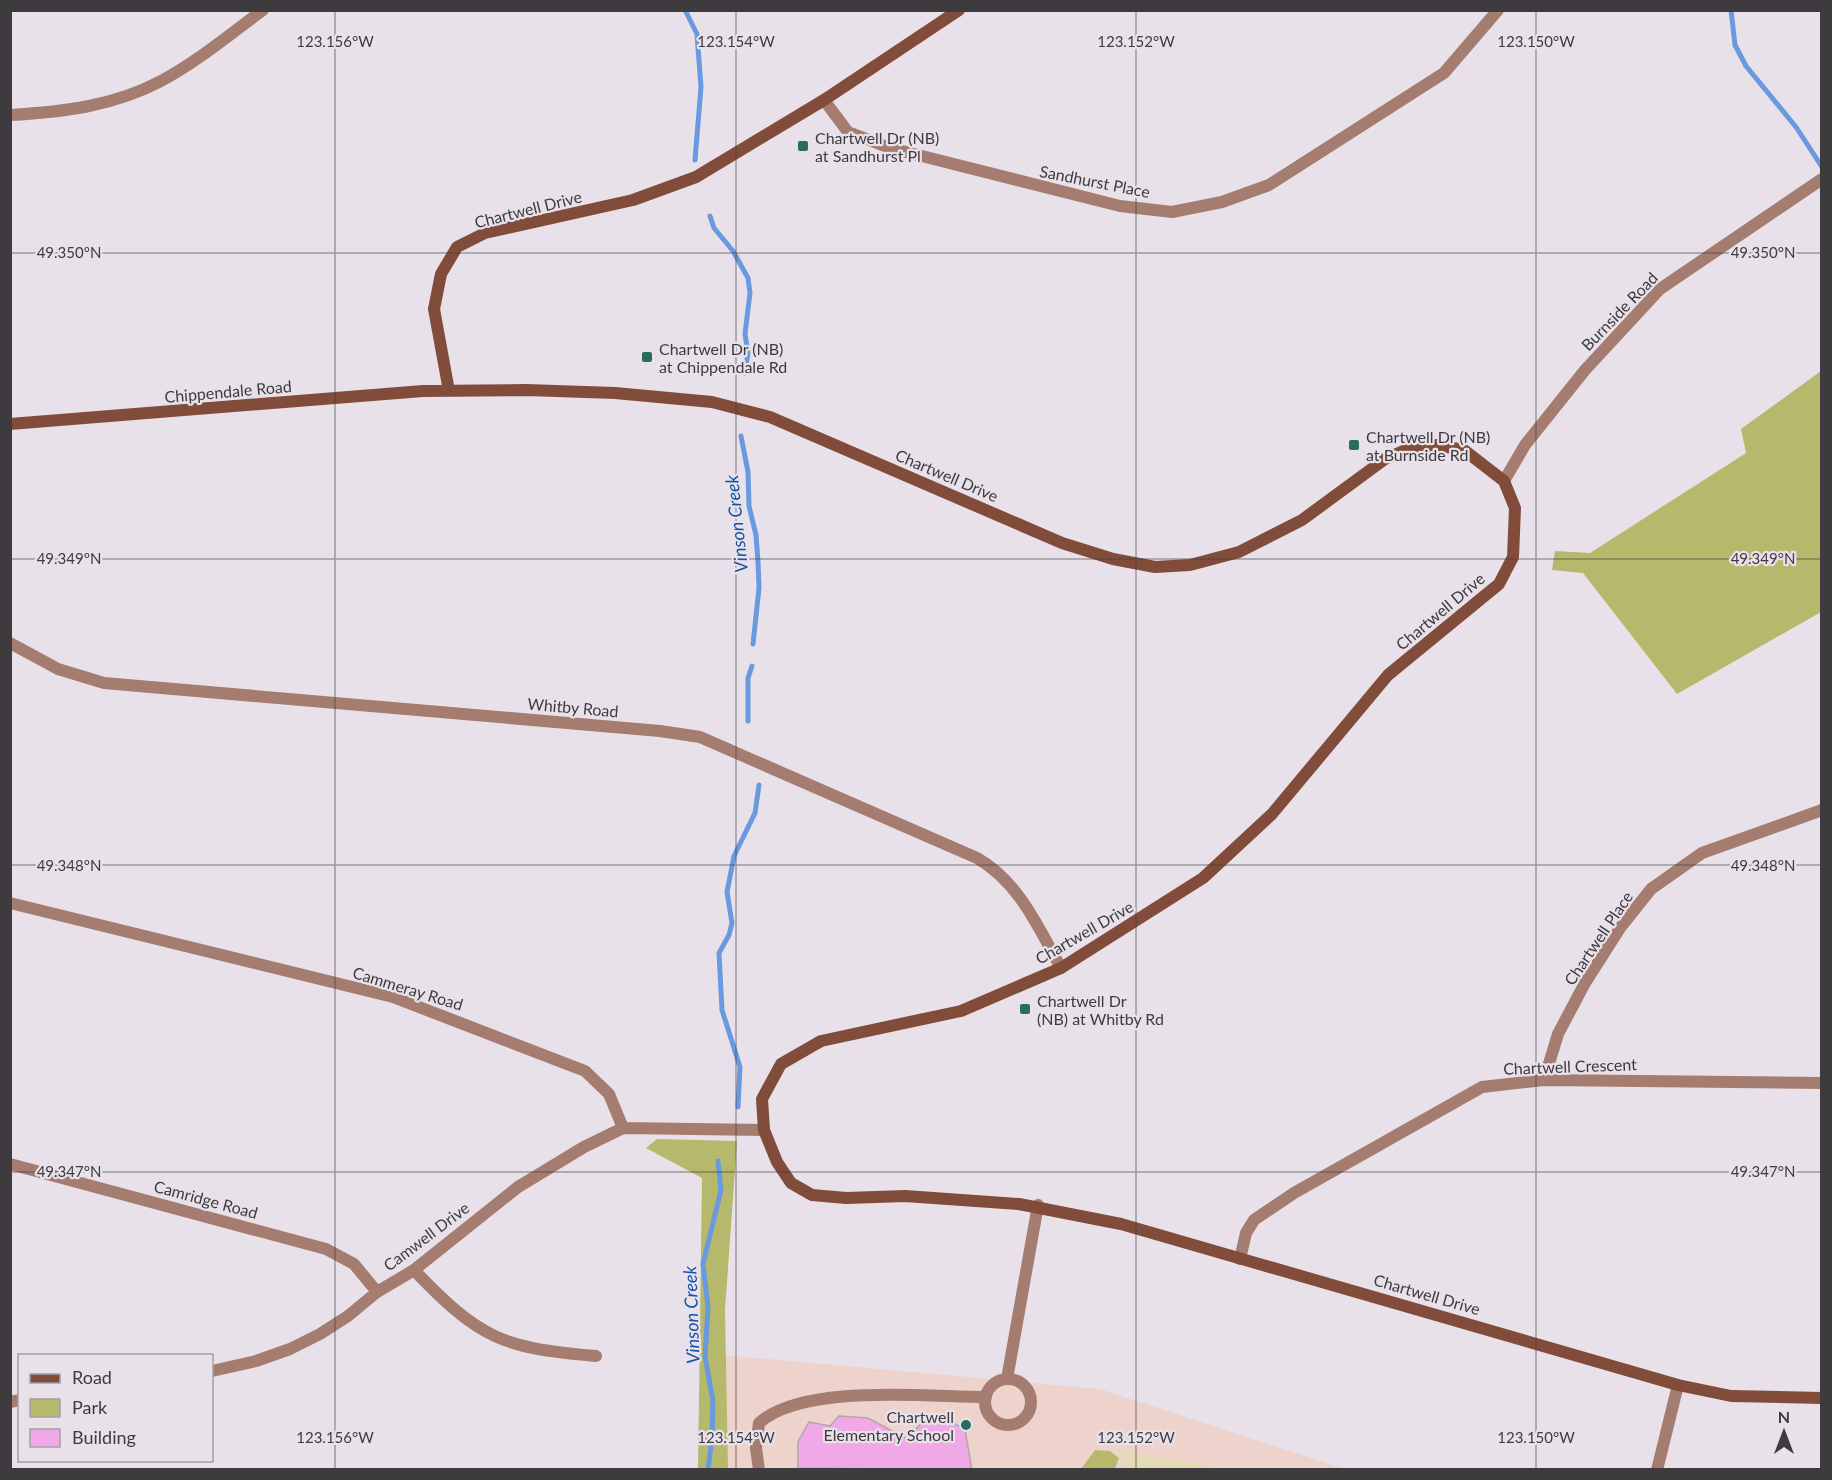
<svg xmlns="http://www.w3.org/2000/svg" width="1832" height="1480" font-family="Lato,sans-serif">
<style>
.education{fill:#edd3cc}
.green{fill:#b6b96b}
.sand{fill:#e4dab5}
.lines{fill:none;stroke-linecap:round;stroke-linejoin:round}
.stream{stroke:#699adf;stroke-width:5}
.building{fill:#f1a8e7;stroke:#afa7ae;stroke-width:1.5}
.street{stroke:#a47d70;stroke-width:12}
.secondary{stroke:#824c3a;stroke-width:12}
.ticks{fill:none;stroke:#3e3b3f;stroke-width:1.5;stroke-opacity:0.45}
.poi-dot{fill:#2a6d5f;stroke:#e8e1ea;stroke-width:2}
.labels{text-anchor:middle;dominant-baseline:central;stroke-width:4.5;stroke-linejoin:round;paint-order:stroke}
.poi-label{font-size:16px;fill:#3e3b3f;stroke:#e8e1ea;text-anchor:start}
.street-label{font-size:16px;fill:#3e3b3f;stroke:#e8e1ea}
.water-label{font-size:18px;font-style:italic;fill:#1352a4;stroke:#e8e1ea}
.ticks-label{font-size:15px;text-anchor:middle;fill:#3e3b3f;stroke:#e8e1ea;stroke-width:4.5;stroke-linejoin:round;paint-order:stroke}
</style>
<rect width="100%" height="100%" fill="#e8e1ea"/>
<path class="education" d="M722 1355 1100 1389 1345 1469H722Z"/>
<path class="green" d="M1821 371V612L1677 694 1583 573 1552 570 1555 551 1590 553 1746 453 1741 429Z
M657 1139 737 1141 725 1310 728 1469H698L702 1178 646 1148Z
M1095 1450 1110 1451 1119 1458 1115 1469H1081Z"/>
<path class="sand" d="M1116 1449 1224 1469H1119L1123 1459Z"/>
<g class="lines">
<path class="stream" d="M685 10 697 34 701 87 695 160
M1731 10 1735 45 1746 66 1796 127 1822 167
M710 216 714 228 733 251 748 278 750 293 745 334 748 353 745 373
M741 436 748 472 749 506 756 535 758 562 759 588 753 644
M748 721V678L752 666
M738 1107 740 1067 722 1010 719 953 729 935 732 923 727 892 734 856 755 813 759 785
M708 1470 712 1438 713 1401 705 1357 708 1307 703 1264 721 1190 718 1161"/>
</g>
<path class="building" d="M839 1416 868 1418 907 1439 926 1418 949 1420 965 1430 972 1470 798 1468V1442L809 1422 830 1426Z"/>
<g class="lines">
<path class="street" d="M824 100 848 132 890 148 1120 206 1172 212 1222 202 1269 185 1444 73 1498 10
M10 115C63 112 114 106 161 81 197 62 230 34 263 10
M1504 481 1525 445 1585 370 1660 289 1822 179
M10 643 58 669 104 683 660 731 700 737 977 858C1019 882 1038 927 1061 968
M10 903 393 997 585 1071 609 1094 623 1128
M1544 1080 1558 1034 1585 983 1620 928 1651 889 1702 853 1822 810
M623 1128 764 1130
M10 1164 326 1249 354 1264 377 1292
M1240 1259 1246 1233 1254 1220 1294 1193 1482 1087 1544 1080 1822 1083
M414 1270C480 1339 502 1348 596 1356
M212 1371 256 1361 290 1349 320 1334 348 1316 377 1292 414 1270 518 1187 584 1147 623 1128
M1007 1379 1038 1205
M985 1402a23 23 0 1 1 46 0a23 23 0 1 1-46 0Z
M10 1402 20 1400
M759 1470 756 1448 759 1423C803 1383 927 1397 986 1397
M1657 1470 1678 1385"/>
<path class="secondary" d="M449 391 434 309 441 274 457 247 485 233 633 200 696 177 824 100 959 10
M10 424 423 391 526 390 615 393 712 402 770 417 1062 543 1113 559 1155 567 1190 565 1239 552 1302 520 1385 459 1408 449 1437 445 1464 450 1504 481 1515 508 1513 557 1499 584 1388 675 1272 814 1203 878 1061 968 961 1011 821 1041 781 1064 762 1099 764 1130 777 1162 791 1183 812 1195 846 1198 905 1196 1019 1204 1121 1224 1678 1385 1731 1396 1822 1398"/>
</g>
<path class="ticks" d="M335 10V1470M736 10V1470M1136 10V1470M1536 10V1470M10 253H1822M10 559H1822M10 865H1822M10 1172H1822"/>
<g class="poi-dot">
<rect x="797" y="140" width="12" height="12" rx="3"/>
<rect x="641" y="351" width="12" height="12" rx="3"/>
<rect x="1348" y="439" width="12" height="12" rx="3"/>
<rect x="1019" y="1003" width="12" height="12" rx="3"/>
<circle cx="966" cy="1425" r="6"/>
</g>
<g class="labels">
<g class="poi-label">
<text x="815" y="137">Chartwell Dr (NB)<tspan x="815" dy="18">at Sandhurst Pl</tspan></text>
<text x="659" y="348">Chartwell Dr (NB)<tspan x="659" dy="18">at Chippendale Rd</tspan></text>
<text x="1366" y="436">Chartwell Dr (NB)<tspan x="1366" dy="18">at Burnside Rd</tspan></text>
<text x="1037" y="1000">Chartwell Dr<tspan x="1037" dy="18">(NB) at Whitby Rd</tspan></text>
<text x="954" y="1416" text-anchor="end">Chartwell<tspan x="954" dy="18">Elementary School</tspan></text>
</g>
<g class="street-label">
<text transform="translate(1095 181) rotate(11)">Sandhurst Place</text>
<text transform="translate(528 209) rotate(-14)">Chartwell Drive</text>
<text transform="translate(1619 311) rotate(-46)">Burnside Road</text>
<text transform="translate(228 391) rotate(-5)">Chippendale Road</text>
<text transform="translate(947 475) rotate(23)">Chartwell Drive</text>
<text transform="translate(1440 611) rotate(-40)">Chartwell Drive</text>
<text transform="translate(573 707) rotate(5)">Whitby Road</text>
<text transform="translate(1084 932) rotate(-30)">Chartwell Drive</text>
<text transform="translate(1598 938) rotate(-56)">Chartwell Place</text>
<text transform="translate(408 988) rotate(17)">Cammeray Road</text>
<text transform="translate(1570 1066) rotate(-2)">Chartwell Crescent</text>
<text transform="translate(206 1199) rotate(15)">Camridge Road</text>
<text transform="translate(426 1236) rotate(-37)">Camwell Drive</text>
<text transform="translate(1427 1294) rotate(16)">Chartwell Drive</text>
</g>
<g class="water-label">
<text transform="translate(736 524) rotate(-96)">Vinson Creek</text>
<text transform="translate(691 1315) rotate(-92)">Vinson Creek</text>
</g>
</g>
<g class="ticks-label">
<text x="335" y="47">123.156°W</text>
<text x="736" y="47">123.154°W</text>
<text x="1136" y="47">123.152°W</text>
<text x="1536" y="47">123.150°W</text>
<text x="69" y="258">49.350°N</text>
<text x="1763" y="258">49.350°N</text>
<text x="69" y="564">49.349°N</text>
<text x="1763" y="564">49.349°N</text>
<text x="69" y="871">49.348°N</text>
<text x="1763" y="871">49.348°N</text>
<text x="69" y="1177">49.347°N</text>
<text x="1763" y="1177">49.347°N</text>
<text x="335" y="1443">123.156°W</text>
<text x="736" y="1443">123.154°W</text>
<text x="1136" y="1443">123.152°W</text>
<text x="1536" y="1443">123.150°W</text>
</g>
<rect width="1832" height="1480" fill="none" stroke="#3e3b3f" stroke-width="24"/>
<rect x="18" y="1354" width="195" height="108" fill="#e8e1ea" stroke="#a49fa6" stroke-width="1.5"/>
<rect x="30" y="1374" width="30" height="9" fill="#824c3a" stroke="#a49fa6" stroke-width="1.5"/>
<text x="72" y="1384" font-size="18" fill="#3e3b3f">Road</text>
<rect x="30" y="1399" width="30" height="18" fill="#b6b96b" stroke="#a49fa6" stroke-width="1.5"/>
<text x="72" y="1414" font-size="18" fill="#3e3b3f">Park</text>
<rect x="30" y="1429" width="30" height="18" fill="#f1a8e7" stroke="#a49fa6" stroke-width="1.5"/>
<text x="72" y="1444" font-size="18" fill="#3e3b3f">Building</text>
<g transform="translate(1784 1432)" stroke="#e8e1ea" stroke-width="4.5" paint-order="stroke">
<path d="M0-4.5L10 22L0 15L-10 22Z" fill="#3e3b3f"/>
<text y="-9" font-size="16" font-weight="bold" text-anchor="middle" fill="#3e3b3f">N</text>
</g>
</svg>
